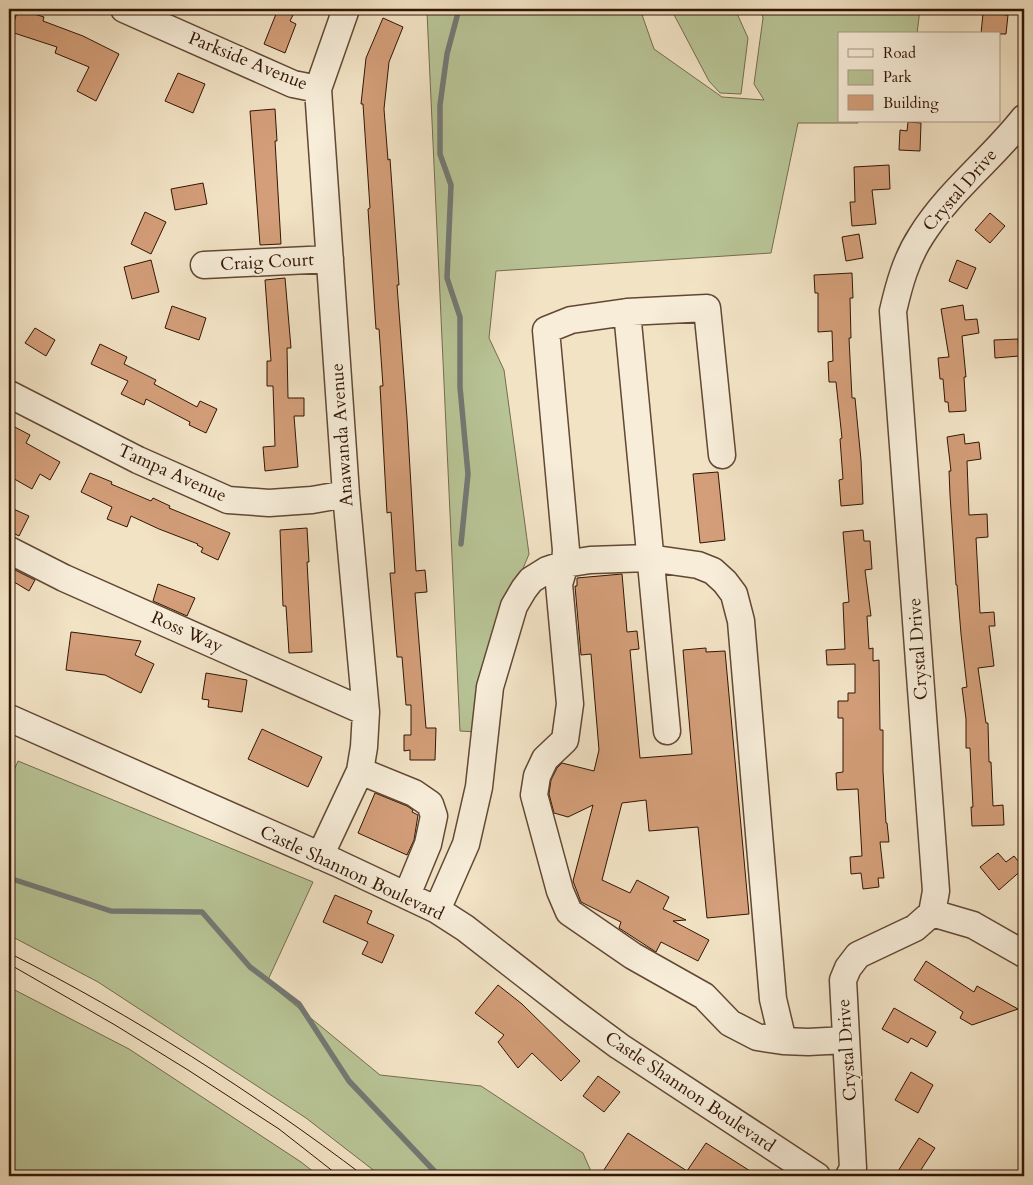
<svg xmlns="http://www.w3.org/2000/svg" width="1033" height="1185" font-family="Cardo,serif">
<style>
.green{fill:#b8c496;stroke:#756c4d}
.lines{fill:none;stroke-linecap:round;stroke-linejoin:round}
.stream{stroke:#737974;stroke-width:5.5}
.building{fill:#d39e79;stroke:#321504}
.minor-casing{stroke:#624834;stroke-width:29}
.minor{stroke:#f7edd9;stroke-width:26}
.tram{stroke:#321504;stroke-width:1}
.labels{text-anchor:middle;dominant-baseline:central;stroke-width:4;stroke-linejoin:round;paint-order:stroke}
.street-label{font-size:18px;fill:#321504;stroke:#f7edd9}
</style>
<rect width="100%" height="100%" fill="#f2e3c5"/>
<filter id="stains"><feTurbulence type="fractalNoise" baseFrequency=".004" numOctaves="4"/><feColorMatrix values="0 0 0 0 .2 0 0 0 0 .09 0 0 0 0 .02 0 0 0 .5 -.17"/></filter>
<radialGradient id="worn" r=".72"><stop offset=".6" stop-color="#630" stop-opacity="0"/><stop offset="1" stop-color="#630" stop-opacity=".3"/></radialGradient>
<path class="green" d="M429 9H640L654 49 722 97 764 100 754 84 763 18 761 9H920L917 34H839V121H857L858 123H798L771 253 496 271 489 338 504 370 529 554 490 648 477 732 460 731 427 12Z
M671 9H735L748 38 741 94 720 93 709 81Z
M18 761 313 882 267 982 380 1075 481 1086 583 1153 593 1176H381L306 1118 98 982 9 935V782Z
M9 987 129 1049 301 1162 319 1176H9Z"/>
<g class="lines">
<path class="stream" d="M459 9 447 54 440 105V154L451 185 447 278 460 317V387L468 474 461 544
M9 878 111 911 202 912 250 967 299 1004 349 1081 439 1176"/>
</g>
<path class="building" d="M18 9 44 17 43 21 83 36 119 54 96 101 77 91 89 67 55 53 57 47 11 32Z
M278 9H296L290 21 296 24 285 53 264 44Z
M983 13 1008 15 1006 34H981Z
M383 18 403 27 389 62 384 109 388 160 390 159 399 285H397L407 418 416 571 425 570 427 592 415 593 426 728H436L435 760H410V750L404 751V735H411V705H406L402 657H397L390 573H395L391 512 387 513 380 386H383L379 329H376L368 209 370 208 363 104H361L366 58Z
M178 73 205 84 193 113 165 101Z
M275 109 277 141H275L281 244 260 245 250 111Z
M908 122 921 123 920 151 899 150 900 130 907 131Z
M889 165 890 189 872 190 876 224 852 226 850 202H855L854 167Z
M203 183 207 204 175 210 171 189Z
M145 212 166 222 151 254 131 244Z
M990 213 1005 226 990 243 975 230Z
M859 234 863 258 846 261 842 237Z
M151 260 159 292 132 299 124 267Z
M957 260 976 268 967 289 949 281Z
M852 273 853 298H850L851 338H849L852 398H855L861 460 863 504 841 506 839 480 843 479 840 439 842 438 836 382H829L828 362 833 361 832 331 818 332V293H815L814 275Z
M285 278 291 348H287L288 398H304V416H294L298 467 265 471 263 447 275 446 273 386H267V361H271L265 280Z
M963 305 965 320 977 319 979 333 962 336 966 377H964L966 411 949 412 948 402H945L943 379H940L938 358 949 357 941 309Z
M172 306 206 318 199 340 165 328Z
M35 328 55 340 46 356 25 343Z
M1018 339 1019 356 995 358 994 340Z
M100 344 127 357 124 364 156 380 154 384 197 407 200 401 217 409 206 433 189 425 190 422 146 399 144 405 121 394 128 381 91 364Z
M9 424 30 435 26 443 60 462 50 480 40 474 32 489 9 476Z
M964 434 965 444 979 442 981 459 967 461 969 515 987 514 988 537 976 538 980 613 994 612 995 626H989L994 666 978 668 986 723H988L989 762H991L993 806 1003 805 1004 825 972 826 971 807H973L970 748H966V719L962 688 967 687 961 634 957 585H956L950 495 949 471H951L947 437Z
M718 472 725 540 700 543 693 474Z
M90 473 112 482 111 484 151 501 153 498 170 506 169 508 230 533 218 560 201 552 203 548 197 545 198 544 159 529 131 516 127 527 107 519 112 507 81 492Z
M9 507 29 516 19 536 9 531Z
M307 528 309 562H307L312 652 289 653 286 606H283L280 530Z
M863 530 864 541H870L872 569 865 570 871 616H867L869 649 873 648V661L879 660 880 730H883V771L886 823H887L889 842H880L884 878H878L879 887 863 889 861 873 851 874 850 857 862 856 858 789 837 790 836 773 843 772V718H838V701H848V693H855V664L827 665 826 650 845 649 843 603 849 602 843 532Z
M9 567 35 580 29 591 9 579Z
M622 574 627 632 637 631 639 649 630 650 640 758 692 754 683 650 706 648V652L725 651 749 914 707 918 698 827 649 831 646 800 622 803 602 880 630 893 637 880 669 897 663 909 686 920 673 921 709 940 698 961 661 942 656 952 619 928 621 922 581 902 573 881 593 805 568 817 554 813 549 794 551 780 557 768 562 763 594 771 599 750 591 654 581 655 575 586H577V578Z
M158 584 195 598 187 616 153 601Z
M71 632 141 641 135 655 154 664 141 693 105 675 66 670Z
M206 673 247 680 242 712 208 707 209 700 202 699Z
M262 729 322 757 308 787 248 759Z
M375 793 407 806 413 810 412 812 418 815 414 840 407 855 358 833Z
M998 853 1006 862 1014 856 1024 868 999 890 980 867Z
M335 895 372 911 367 923 394 935 382 963 362 954 368 942 323 922Z
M926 961 974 992 977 986 1018 1009 972 1025 960 1018 963 1012 914 980Z
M498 985 522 1004 580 1061 561 1081 532 1053 518 1068 498 1042 504 1035 475 1013Z
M894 1008 936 1032 927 1047 911 1038 908 1043 882 1029Z
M911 1072 933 1085 918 1113 895 1100Z
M598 1076 620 1092 604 1112 583 1096Z
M628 1133 687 1171 706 1143 758 1176H600Z
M919 1138 935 1148 917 1176H895Z"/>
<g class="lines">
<defs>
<path id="minor" d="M124 9 293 84 318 89
M204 265 330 259
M627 312 707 308 722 455
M9 394 138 460 228 500 269 503 312 500 346 494
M9 550 64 578 366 712
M9 718 337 863 437 910 465 928 573 1012 619 1046 817 1176
M667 731 627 312 571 320 546 330 566 550 565 564 559 584 570 704 565 740 545 759 537 776 534 795 560 891 569 912 633 956 704 996 730 1023 757 1037 783 1041
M360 771 414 793 430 804 434 816 428 844 407 895
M320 856 360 771 364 747 366 712 346 494 318 89 346 9
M437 910 466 844 479 787 490 687 514 606 524 589 531 580 547 570 565 564 590 560 649 558 698 565 713 571 725 582 734 594 741 621 773 999 783 1041 808 1042 846 1040
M932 913 973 925 1024 954
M849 1176 853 1168 843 980 848 968 858 955 915 928 932 913 936 891 893 311C899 285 906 259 921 236 949 191 992 159 1024 118"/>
</defs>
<use href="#minor" class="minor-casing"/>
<use href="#minor" class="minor"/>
<path class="tram" d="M9 953C134 1016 253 1092 364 1176
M9 964 115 1025 188 1070 279 1129 339 1176"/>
</g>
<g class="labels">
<g class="street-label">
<text transform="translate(248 61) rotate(22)">Parkside Avenue</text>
<text transform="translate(960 190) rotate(-49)">Crystal Drive</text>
<text transform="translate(267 262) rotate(-3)">Craig Court</text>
<text transform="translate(342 435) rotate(-94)">Anawanda Avenue</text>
<text transform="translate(172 473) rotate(24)">Tampa Avenue</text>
<text transform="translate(187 632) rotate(24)">Ross Way</text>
<text transform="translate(918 649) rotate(-94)">Crystal Drive</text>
<text transform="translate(352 873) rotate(25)">Castle Shannon Boulevard</text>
<text transform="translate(847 1050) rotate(-94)">Crystal Drive</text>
<text transform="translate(690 1092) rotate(34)">Castle Shannon Boulevard</text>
</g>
</g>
<rect width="1033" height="1185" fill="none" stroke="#f2e3c5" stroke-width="30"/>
<rect x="10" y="10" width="1013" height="1165" fill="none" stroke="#321504" stroke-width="2.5"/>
<rect x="15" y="15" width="1003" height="1155" fill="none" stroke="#321504"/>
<rect x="838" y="32" width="162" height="90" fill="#f7edd9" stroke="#a89784"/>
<rect x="848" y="49" width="25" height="8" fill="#f7edd9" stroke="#a89784"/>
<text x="883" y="58" font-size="15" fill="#321504">Road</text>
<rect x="848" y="70" width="25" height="15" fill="#b8c496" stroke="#a89784"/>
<text x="883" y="82" font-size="15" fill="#321504">Park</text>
<rect x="848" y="95" width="25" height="15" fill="#d39e79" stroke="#a89784"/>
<text x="883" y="108" font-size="15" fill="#321504">Building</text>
<rect width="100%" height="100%" filter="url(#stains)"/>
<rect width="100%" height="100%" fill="url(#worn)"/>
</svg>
